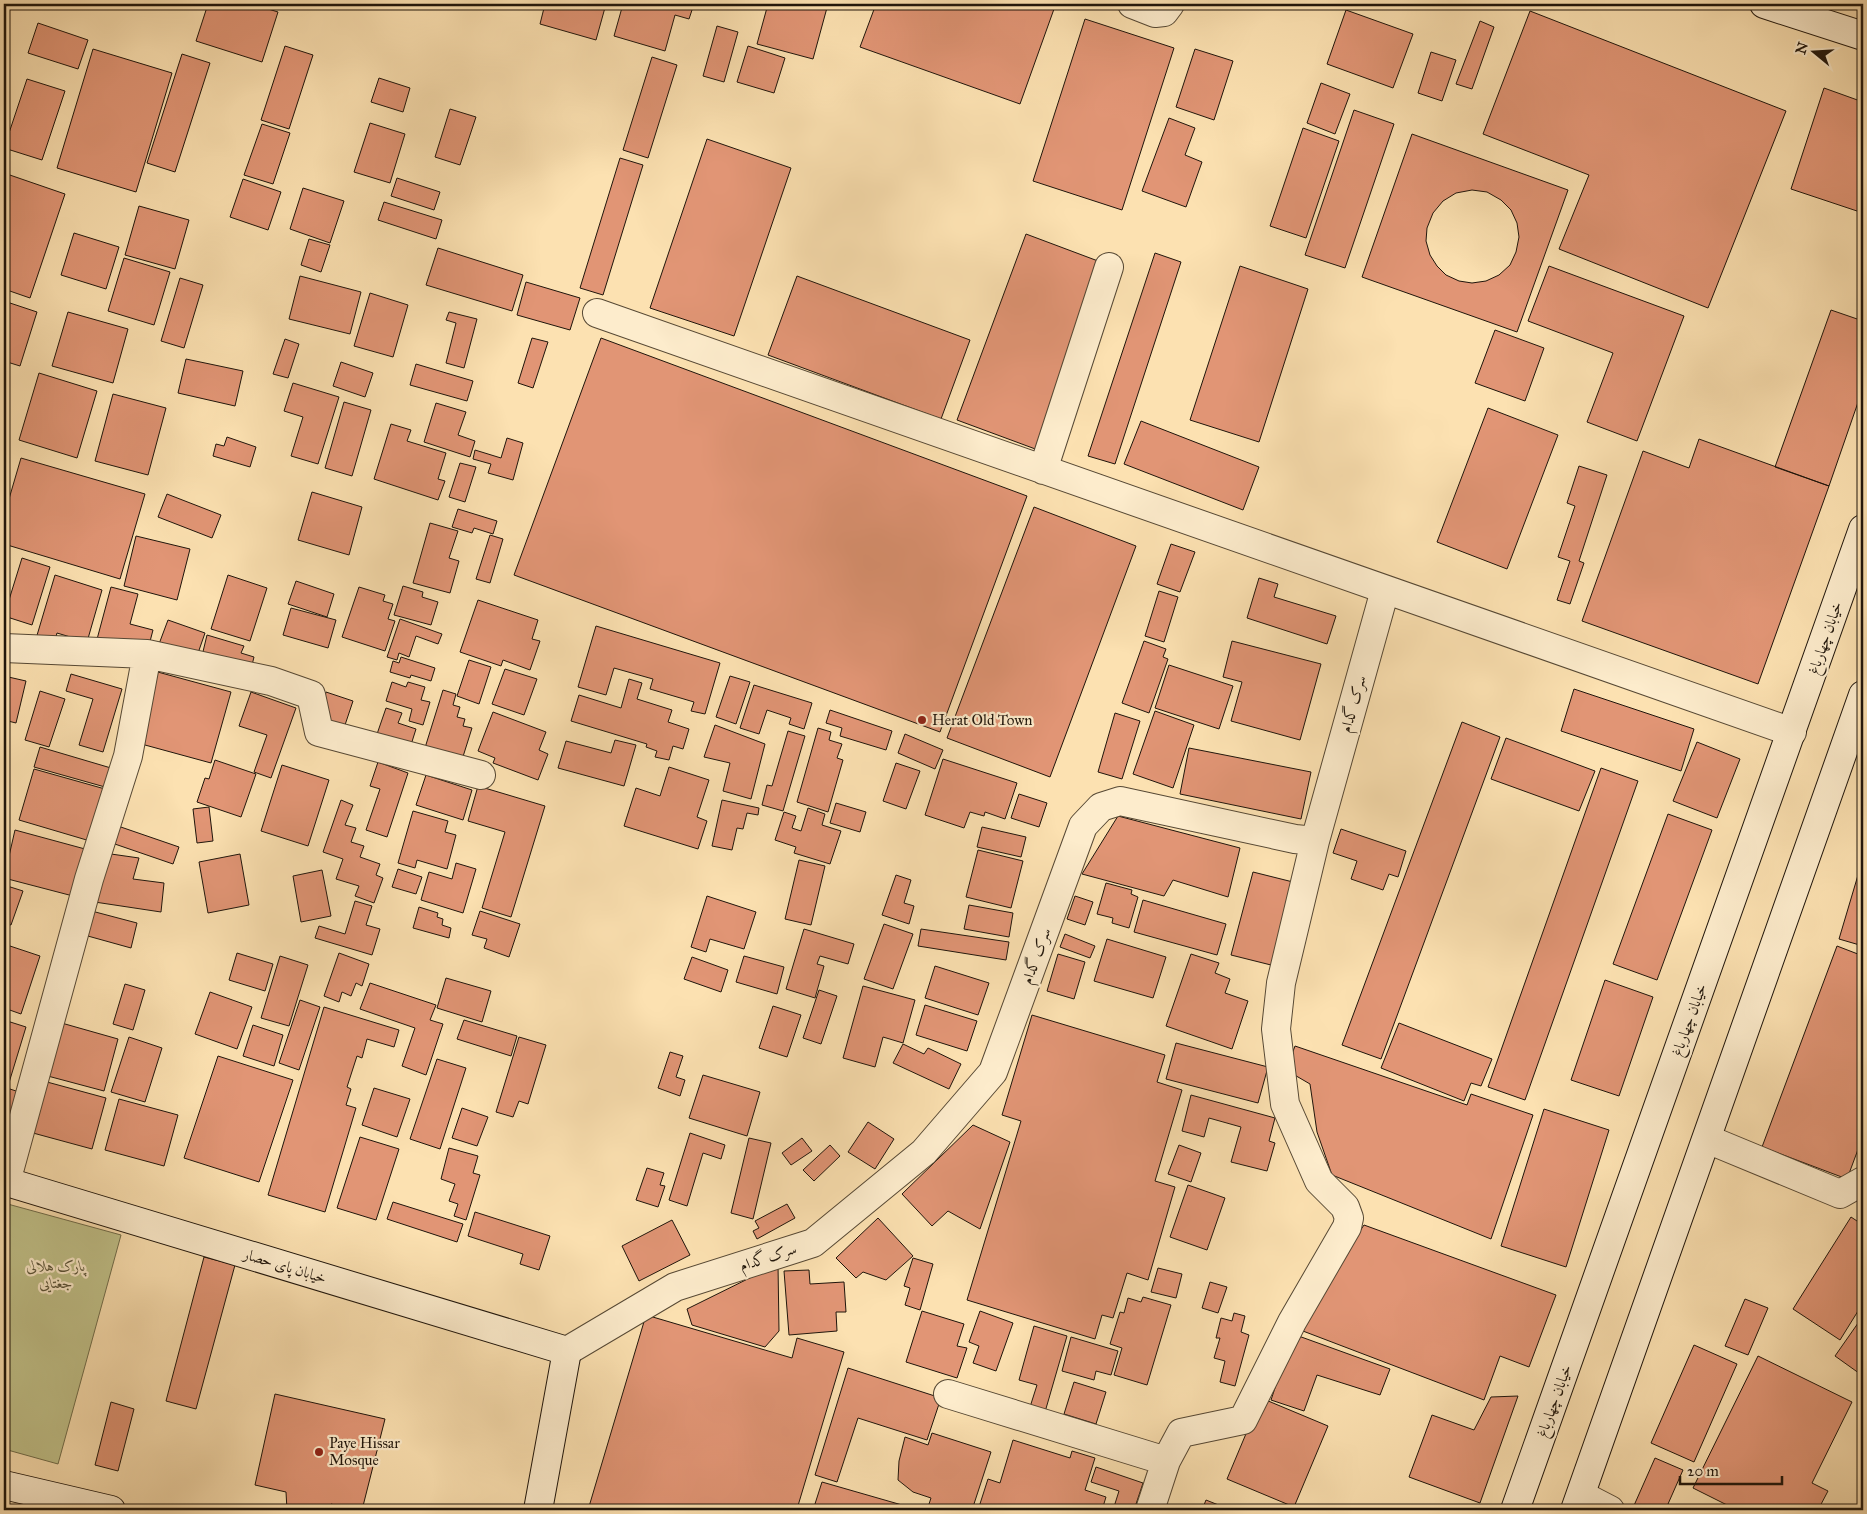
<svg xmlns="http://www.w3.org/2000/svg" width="1867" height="1514" font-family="'IM FELL Great Primer',Amiri,serif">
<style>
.green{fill:#c1c28a;stroke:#706c4a}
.building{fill:#e19575;stroke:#1f150b;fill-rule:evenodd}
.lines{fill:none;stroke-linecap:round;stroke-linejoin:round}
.street-casing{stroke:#564834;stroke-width:30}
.secondary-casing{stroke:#1f150b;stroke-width:30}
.street{stroke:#fdeccc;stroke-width:28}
.secondary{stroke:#fdeccc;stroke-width:28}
.poi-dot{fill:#8f2418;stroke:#fdeccc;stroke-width:2}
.labels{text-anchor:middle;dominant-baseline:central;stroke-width:4.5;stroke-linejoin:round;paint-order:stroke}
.street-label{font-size:15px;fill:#1f150b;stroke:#fdeccc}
.poi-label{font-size:15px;fill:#1f150b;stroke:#fdeccc;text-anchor:start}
.park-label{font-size:15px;font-style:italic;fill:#585237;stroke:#fdeccc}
</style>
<rect width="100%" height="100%" fill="#fce1b1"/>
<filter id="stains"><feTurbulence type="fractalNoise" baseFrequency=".004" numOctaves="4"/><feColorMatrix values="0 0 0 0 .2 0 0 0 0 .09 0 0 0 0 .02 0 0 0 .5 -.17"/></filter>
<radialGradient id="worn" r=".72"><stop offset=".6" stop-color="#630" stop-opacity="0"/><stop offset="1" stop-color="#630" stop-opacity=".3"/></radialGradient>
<path class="green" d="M4 1203 121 1235 58 1464 4 1449Z"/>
<path class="building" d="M208 4H252L278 12 262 62 196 41Z
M545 4H606L596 40 540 24Z
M623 4H694L689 19 675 15 665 51 614 36Z
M768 4H828L813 59 757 44Z
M876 4H1039L1054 9 1020 104 860 47Z
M1346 10 1413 34 1393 88 1327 64Z
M1530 11 1786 111 1708 308 1559 249 1589 175 1483 134Z
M1085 19 1174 48 1122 210 1033 181Z
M1480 21 1494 27 1472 89 1456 84Z
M38 23 88 40 78 69 28 53Z
M717 26 738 32 724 82 703 76Z
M285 46 313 55 289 129 261 120Z
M748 46 785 58 774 93 737 82Z
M93 49 172 73 136 192 57 168Z
M1195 49 1233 61 1214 120 1176 107Z
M1431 52 1456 60 1442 101 1418 93Z
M182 54 210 63 175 172 147 163Z
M652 57 677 65 648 158 623 150Z
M379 78 410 88 403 112 371 102Z
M27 79 65 91 42 160 4 148Z
M1321 83 1350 94 1335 134 1307 123Z
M1824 88 1863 102V213L1791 189Z
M450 109 476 117 460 165 435 157Z
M1354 110 1394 124 1345 268 1305 255Z
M1169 118 1195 128 1185 155 1202 162 1186 207 1142 191Z
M370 123 405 134 390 183 354 172Z
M262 124 290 133 273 184 244 175Z
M1303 128 1339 141 1306 238 1270 226Z
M1412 134 1568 190 1517 332 1362 277ZM1472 190 1487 192 1501 200 1511 210 1517 223 1519 237 1516 252 1510 265 1499 275 1486 281 1472 283 1459 281 1446 275 1437 266 1430 255 1426 241 1427 228 1433 213 1443 201 1456 193Z
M707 139 791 168 734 336 650 308Z
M620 158 643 165 603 295 580 288Z
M4 173 65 194 30 298 4 289Z
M397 178 440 192 434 210 391 196Z
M243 179 281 192 268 230 230 217Z
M303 188 344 201 330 243 290 229Z
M384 202 442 220 436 239 378 220Z
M139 206 189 220 175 269 125 255Z
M74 233 119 247 106 289 61 275Z
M1026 234 1106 264 1038 450 957 420Z
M309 239 330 245 321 272 301 265Z
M438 248 523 275 512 311 426 285Z
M1155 253 1181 262 1115 464 1088 456Z
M124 258 170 272 154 325 108 311Z
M1240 266 1308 289 1259 442 1190 420Z
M1549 266 1684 316 1637 441 1587 422 1613 353 1528 321Z
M300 276 361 292 350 334 289 319Z
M797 276 970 340 941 419 768 355Z
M180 278 203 285 184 348 161 341Z
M526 282 580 298 570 330 517 315Z
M370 293 408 305 393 357 354 346Z
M4 301 37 312 20 366 4 361Z
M1831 310 1863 321V388L1829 486 1775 467Z
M68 312 128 329 113 383 52 366Z
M449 312 477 319 464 368 446 363 456 323 446 320Z
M1495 330 1544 348 1525 401 1475 383Z
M532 338 548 342 533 388 518 383Z
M601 338 1027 496 940 732 514 575Z
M285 339 299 344 288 378 273 374Z
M186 359 243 371 235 406 178 393Z
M341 362 373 373 365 397 333 386Z
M416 364 473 381 467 401 410 385Z
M39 373 97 391 77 458 19 440Z
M293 383 339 397 318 464 291 456 303 417 284 411Z
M113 394 166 408 148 475 95 461Z
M344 402 371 410 352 476 325 468Z
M436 403 466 412 458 435 475 441 470 457 424 442Z
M1488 408 1558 435 1507 569 1437 542Z
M1141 421 1259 467 1243 510 1124 464Z
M391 424 411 430 407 441 446 453 438 479 445 481 438 500 374 479Z
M227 437 256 447 250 467 213 456 216 444 224 446Z
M507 438 523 443 513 480 488 473 491 464 473 459 475 450 501 458Z
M1699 439 1829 486 1758 684 1582 621 1643 451 1689 468Z
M21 458 145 494 120 579 4 544V516Z
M460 463 476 467 465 502 449 497Z
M1579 466 1607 475 1579 561 1584 563 1570 604 1557 600 1570 561 1558 557 1575 506 1567 503Z
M312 492 362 507 349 555 298 540Z
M167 494 221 515 212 538 158 517Z
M1034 507 1136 546 1050 777 947 738Z
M458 509 497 521 493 534 474 528 472 533 452 527Z
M430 523 458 531 449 558 459 561 450 593 413 583Z
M490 535 503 539 490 583 476 579Z
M136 536 190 549 177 600 124 586Z
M1171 544 1195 552 1180 592 1157 584Z
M22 558 50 567 32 625 4 616Z
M55 575 102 590 87 642 57 633 53 647 35 642Z
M228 575 267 588 250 641 211 629Z
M1259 578 1278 584 1274 597 1336 616 1327 644 1247 618Z
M296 581 334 594 327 617 288 604Z
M403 586 423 592 422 597 438 602 431 625 394 615Z
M111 587 138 594 130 624 153 630 148 649 96 643Z
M359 587 385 595 383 601 393 604 388 619 395 621 385 651 342 637Z
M1159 591 1178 597 1164 642 1145 636Z
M478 600 538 620 532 639 540 641 530 670 503 660 501 666 460 652Z
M291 608 336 620 328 648 283 635Z
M400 619 442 634 438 644 416 636 409 657 399 653 397 660 387 657Z
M168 620 205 633 197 656 159 644Z
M596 626 720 663 705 714 691 711 694 702 650 689 653 679 614 668 606 695 578 687Z
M207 635 244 646 241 653 254 657 250 673 201 660Z
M1144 641 1166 649 1163 657 1168 659 1149 713 1122 703Z
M1232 641 1321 664 1300 740 1231 721 1242 682 1223 677Z
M401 657 435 668 431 681 411 675 410 678 390 672 393 661 399 663Z
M469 660 491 667 479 704 457 696Z
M1169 665 1233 686 1219 729 1155 708Z
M505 669 537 679 524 715 492 704Z
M154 671 231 692 211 763 134 742Z
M71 674 122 689 103 752 79 745 93 699 66 691Z
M4 676 26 681 16 723 4 720Z
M730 676 750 682 736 724 716 717Z
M629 679 642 683 637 699 672 710 668 722 689 729 683 749 673 746 669 760 655 757 657 751 646 747 647 744 571 721 579 695 621 708Z
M392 682 406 687 408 682 425 687 421 700 430 702 423 725 409 721 412 709 386 701Z
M754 685 812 703 804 729 789 724 791 718 767 710 759 734 740 728Z
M1574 689 1694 729 1681 771 1561 731Z
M443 690 456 694 453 705 460 707 457 717 465 719 463 726 472 728 461 763 424 751Z
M40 691 65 699 49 747 25 740Z
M251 692 296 708 271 778 254 772 267 735 239 726Z
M326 692 353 701 343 731 321 714Z
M386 708 402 713 398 723 416 729 410 748 376 737Z
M830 710 892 731 886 750 840 736 842 728 826 723Z
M1155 711 1194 725 1173 788 1133 774Z
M493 712 546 732 539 750 548 754 538 780 493 763 495 758 478 751Z
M1115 713 1140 721 1122 779 1098 772Z
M1462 722 1500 737 1381 1059 1342 1045Z
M715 725 765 744 751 799 723 791 730 763 704 757Z
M818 728 831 732 829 740 842 744 837 758 843 760 828 812 797 802Z
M788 731 805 736 783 811 762 805 767 785 772 786Z
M905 734 943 750 935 769 898 753Z
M1506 738 1595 771 1579 811 1491 779Z
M615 740 636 745 624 786 558 768 566 741 611 753Z
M1697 742 1740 759 1717 818 1673 801Z
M40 747 111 768 105 787 34 767Z
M1189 748 1311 772 1301 819 1180 794Z
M943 759 1017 783 1005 819 985 812 984 816 970 812 964 828 925 815Z
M215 760 256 774 241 817 197 802 205 778 209 779Z
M378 762 408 773 387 837 366 830 380 789 370 786Z
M896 763 920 771 906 809 883 801Z
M282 765 329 780 308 846 261 831Z
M669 767 709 780 697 817 707 821 698 849 624 826 636 788 660 796Z
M1601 768 1638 781 1525 1100 1488 1087Z
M34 769 105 789 90 841 19 820Z
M426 775 472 790 463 820 416 805Z
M478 786 545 806 511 917 482 908 505 832 468 821Z
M1019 794 1047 803 1039 827 1011 818Z
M341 800 353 805 345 825 356 828 351 842 364 846 360 857 380 864 376 875 383 878 374 903 355 896 359 886 336 879 343 859 323 852Z
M722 800 759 808 758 815 747 813 743 829 737 828 732 850 712 846Z
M836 803 866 812 860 832 830 823Z
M209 807 213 841 197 843 193 809Z
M808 808 825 814 822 825 841 831 830 864 794 853 796 847 775 840 784 812 796 816 792 828 801 831Z
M413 811 448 821 445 832 456 835 447 869 417 860 415 868 398 863Z
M1668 814 1712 830 1657 980 1613 964Z
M1118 816 1240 848 1228 897 1173 880 1164 896 1082 874Z
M115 825 179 847 173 864 109 842Z
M982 827 1026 837 1021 857 977 847Z
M1341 829 1406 851 1398 877 1389 874 1383 890 1351 879 1357 861 1333 853Z
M15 830 85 849 73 896 4 878Z
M978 850 1023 861 1011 908 966 897Z
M104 853 139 858 133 879 164 883 161 912 88 901Z
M240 854 249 905 208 913 199 862Z
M799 860 825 866 811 925 785 919Z
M456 863 476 869 463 913 421 900 429 872 452 879Z
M1861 865H1863V946L1839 939Z
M398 869 422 877 416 894 392 887Z
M322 870 331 916 301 922 293 876Z
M1253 872 1297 883 1275 966 1231 955Z
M896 875 911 880 904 903 914 906 909 924 882 915Z
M1106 883 1132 890 1131 894 1138 897 1129 928 1112 923 1113 918 1097 914Z
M4 885 23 891 11 925 4 923Z
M707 896 756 912 744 949 710 939 706 952 691 947Z
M1075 896 1093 902 1085 925 1067 919Z
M1143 900 1226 924 1217 955 1134 932Z
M355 901 372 906 366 925 380 929 372 955 315 938 319 926 345 934Z
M969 905 1013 913 1009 937 964 929Z
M419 907 438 913 437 917 443 919 442 925 451 928 449 938 413 928Z
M84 909 137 923 131 948 77 933Z
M480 911 520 924 509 957 484 948 487 939 472 935Z
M884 924 913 934 893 989 864 979Z
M804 929 854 944 848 964 820 956 817 964 824 966 815 998 786 989Z
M921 929 1009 942 1006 960 918 946Z
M1065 934 1095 946 1090 958 1060 947Z
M1107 939 1166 957 1153 998 1094 981Z
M4 944 40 956 21 1014 4 1008Z
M1837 946 1863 956V1136L1847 1179 1762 1147Z
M237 953 273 964 265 991 229 980Z
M339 953 369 964 362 986 356 983 351 996 342 992 339 1002 324 996Z
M1058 954 1085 962 1074 999 1047 991Z
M1191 954 1219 963 1215 973 1230 979 1225 993 1248 1001 1232 1049 1166 1026Z
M280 956 308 965 289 1026 261 1018Z
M744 956 784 967 777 994 736 982Z
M692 957 728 970 721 992 684 979Z
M935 966 989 983 978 1015 925 998Z
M446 978 491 991 482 1022 437 1008Z
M1605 980 1653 997 1619 1096 1571 1080Z
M370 983 436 1005 430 1020 443 1024 426 1075 402 1066 415 1028 360 1009Z
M125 984 145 990 133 1030 113 1024Z
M863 986 915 1000 903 1043 883 1037 875 1067 843 1058Z
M819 990 837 996 821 1044 803 1038Z
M210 992 252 1007 237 1049 195 1034Z
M300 1000 320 1007 299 1070 279 1063Z
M925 1005 977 1021 967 1051 916 1035Z
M773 1006 801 1015 787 1057 759 1048Z
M324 1007 399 1030 394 1047 367 1039 362 1058 357 1056 347 1087 351 1089 346 1105 356 1108 325 1212 268 1195Z
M1032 1015 1165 1055 1157 1082 1182 1090 1155 1181 1175 1187 1148 1280 1127 1273 1113 1318 1102 1315 1095 1339 967 1300 1021 1121 1002 1115Z
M4 1020 26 1027 8 1086 4 1085Z
M464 1020 517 1036 511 1056 457 1039Z
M58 1022 118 1039 104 1091 44 1075Z
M1399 1023 1492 1059 1481 1086 1471 1083 1464 1101 1381 1068Z
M253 1025 283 1035 274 1066 243 1056Z
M129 1037 162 1048 145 1102 111 1092Z
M519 1037 546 1045 528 1104 519 1101 513 1117 496 1112Z
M1176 1043 1268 1067 1258 1103 1166 1079Z
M903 1044 924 1054 928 1048 961 1064 949 1089 893 1063Z
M1295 1046 1467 1105 1471 1094 1533 1115 1491 1239 1332 1175 1317 1132 1310 1084 1286 1070Z
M670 1052 683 1056 676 1077 685 1080 680 1096 658 1088Z
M218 1056 293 1080 259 1182 184 1158Z
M437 1059 466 1068 440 1149 410 1139Z
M703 1075 760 1092 747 1136 689 1118Z
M36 1079 106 1098 92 1149 22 1130Z
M4 1087 19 1092 7 1129 4 1128Z
M374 1088 410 1099 397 1137 362 1125Z
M1191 1095 1275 1118 1269 1141 1275 1143 1267 1171 1231 1162 1241 1127 1209 1118 1204 1137 1182 1131Z
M119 1099 178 1115 164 1166 105 1150Z
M462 1108 488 1117 477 1146 452 1138Z
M1544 1109 1609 1130 1566 1267 1501 1246Z
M868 1122 894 1139 875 1169 848 1152Z
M973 1125 1010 1142 980 1229 948 1211 932 1226 902 1194Z
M690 1133 725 1145 721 1159 703 1153 687 1206 669 1200Z
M360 1137 399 1149 376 1220 337 1208Z
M749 1138 771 1143 753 1219 731 1213Z
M802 1138 812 1151 791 1165 782 1153Z
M830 1145 840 1156 814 1181 803 1170Z
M1179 1145 1201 1153 1191 1182 1168 1174Z
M449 1148 478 1156 473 1173 480 1175 466 1220 454 1216 458 1204 449 1201 455 1184 441 1179Z
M647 1168 664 1173 660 1185 665 1186 658 1207 636 1200Z
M1188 1185 1225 1198 1207 1250 1170 1237Z
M393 1202 463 1224 457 1242 387 1219Z
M787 1204 795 1218 757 1239 753 1231 759 1228 755 1221Z
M475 1212 550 1236 539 1270 520 1264 523 1254 468 1236Z
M1851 1217 1863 1225V1303L1840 1340 1793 1309Z
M878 1218 913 1256 886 1280 863 1272 856 1278 836 1258Z
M672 1220 690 1255 639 1281 622 1246Z
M1364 1225 1556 1295 1529 1367 1500 1356 1484 1400 1295 1328Z
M204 1257 235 1265 196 1409 166 1401Z
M913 1258 933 1264 920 1310 905 1305 910 1288 904 1286Z
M778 1264 779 1331 765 1347 692 1325 687 1309Z
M1158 1268 1182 1274 1176 1298 1151 1292Z
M809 1270 810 1284 844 1282 846 1312H836L837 1331 789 1335 784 1271Z
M1210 1282 1227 1287 1218 1313 1202 1308Z
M1143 1297 1171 1305 1147 1385 1114 1375 1122 1348 1110 1344 1120 1312 1124 1313 1128 1298 1141 1302Z
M1745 1299 1768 1308 1748 1355 1725 1346Z
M922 1311 964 1324 957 1346 967 1348 957 1378 906 1362Z
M980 1311 1013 1323 996 1371 973 1363 979 1346 969 1342Z
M1234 1313 1245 1316 1241 1332 1249 1335 1235 1386 1220 1382 1225 1361 1214 1358 1220 1338H1216L1221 1318 1232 1321Z
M646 1315 792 1358 797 1338 844 1352 797 1509 789 1507 788 1510H588Z
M1863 1316V1376L1835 1356Z
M1034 1326 1067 1336 1045 1412 1030 1407 1037 1385 1019 1380Z
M1293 1334 1390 1369 1380 1395 1317 1375 1304 1411 1271 1400Z
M1071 1337 1118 1351 1111 1375 1096 1371 1094 1380 1062 1371Z
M1694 1345 1737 1364 1694 1462 1651 1443Z
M1758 1356 1852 1402 1812 1483 1828 1491 1818 1510H1737L1693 1488Z
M848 1368 941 1398 927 1440 858 1418 837 1482 815 1475Z
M1074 1382 1106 1392 1096 1424 1064 1414Z
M275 1394 385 1419 362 1510H354L331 1504 327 1510H287L286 1492 255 1485Z
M1518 1396 1480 1503 1409 1477 1432 1415 1474 1430 1491 1397Z
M1261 1398 1328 1426 1294 1507 1227 1479Z
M111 1402 134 1409 118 1471 95 1465Z
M932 1433 991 1452 972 1510H927L931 1498 913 1492 898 1480 899 1461 905 1437 928 1445Z
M1013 1440 1070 1458 1072 1451 1095 1458 1085 1490 1106 1497 1102 1510H978L988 1479 1000 1483Z
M1655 1458 1683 1470 1668 1504 1681 1510H1632Z
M1096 1467 1143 1483 1134 1510H1113L1119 1491 1091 1482Z
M822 1482 902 1505 901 1510H825L814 1507Z
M1206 1500 1231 1510H1202Z"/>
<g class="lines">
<defs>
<path id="street" d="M1132 4 1155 13 1164 12 1170 4
M597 313 1792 732
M1043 470 1109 267
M4 648 147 654 271 681 311 695 319 732 481 775
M1707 1139 1840 1194 1863 1181
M6 1182 89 879 128 756 147 654
M567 1351 675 1287 813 1243 924 1152 993 1072 1083 826 1101 807 1120 801 1295 839 1315 841 1385 590
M948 1394 1166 1461
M1581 1495 1610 1510
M1150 1510 1166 1461 1181 1433 1243 1420 1292 1322 1347 1227 1349 1218 1345 1207 1319 1181 1285 1104 1276 1029 1281 983 1315 841"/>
<path id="secondary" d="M1764 4 1863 36
M4 1181 567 1351 538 1510
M4 1485 111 1510
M1515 1510 1863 529
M1575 1510 1863 695"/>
</defs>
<use href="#street" class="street-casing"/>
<use href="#secondary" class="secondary-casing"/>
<use href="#street" class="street"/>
<use href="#secondary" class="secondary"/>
</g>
<g class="poi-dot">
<circle cx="922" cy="720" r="5"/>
<circle cx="319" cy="1452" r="5"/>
</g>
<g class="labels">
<g class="street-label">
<text transform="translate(1825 638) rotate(-71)">خیابان چهارباغ</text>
<text transform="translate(1353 704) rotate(-74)">سرک گدام</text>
<text transform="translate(1036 956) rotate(-70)">سرک گدام</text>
<text transform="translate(1689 1020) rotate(-70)">خیابان چهارباغ</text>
<text transform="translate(768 1257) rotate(-18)">سرک گدام</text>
<text transform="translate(285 1266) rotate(17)">خیابان پای حصار</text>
<text transform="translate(1554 1401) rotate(-70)">خیابان چهارباغ</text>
</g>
<g class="poi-label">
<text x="932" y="720">Herat Old Town</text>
<text x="329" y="1443">Paye Hissar<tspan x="329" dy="17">Mosque</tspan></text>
</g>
<g class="park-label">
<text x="56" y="1266">پارک هلالی<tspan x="56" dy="17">جغتایی</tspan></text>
</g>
</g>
<rect width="1867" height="1514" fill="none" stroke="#fce1b1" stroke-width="20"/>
<rect x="5" y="5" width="1857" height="1504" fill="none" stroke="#1f150b" stroke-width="2.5"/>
<rect x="10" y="10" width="1847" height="1494" fill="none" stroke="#1f150b"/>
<g transform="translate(1814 52) rotate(288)" stroke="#fdeccc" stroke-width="4" paint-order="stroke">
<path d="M0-4L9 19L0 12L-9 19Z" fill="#1f150b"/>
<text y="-8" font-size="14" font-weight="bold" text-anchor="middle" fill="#1f150b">N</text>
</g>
<path d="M1680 1476v8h102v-8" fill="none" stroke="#1f150b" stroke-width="2.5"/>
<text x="1687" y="1476" font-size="15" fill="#1f150b" stroke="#fdeccc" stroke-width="4" paint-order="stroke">20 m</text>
<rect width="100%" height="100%" filter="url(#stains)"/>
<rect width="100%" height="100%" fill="url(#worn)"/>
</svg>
